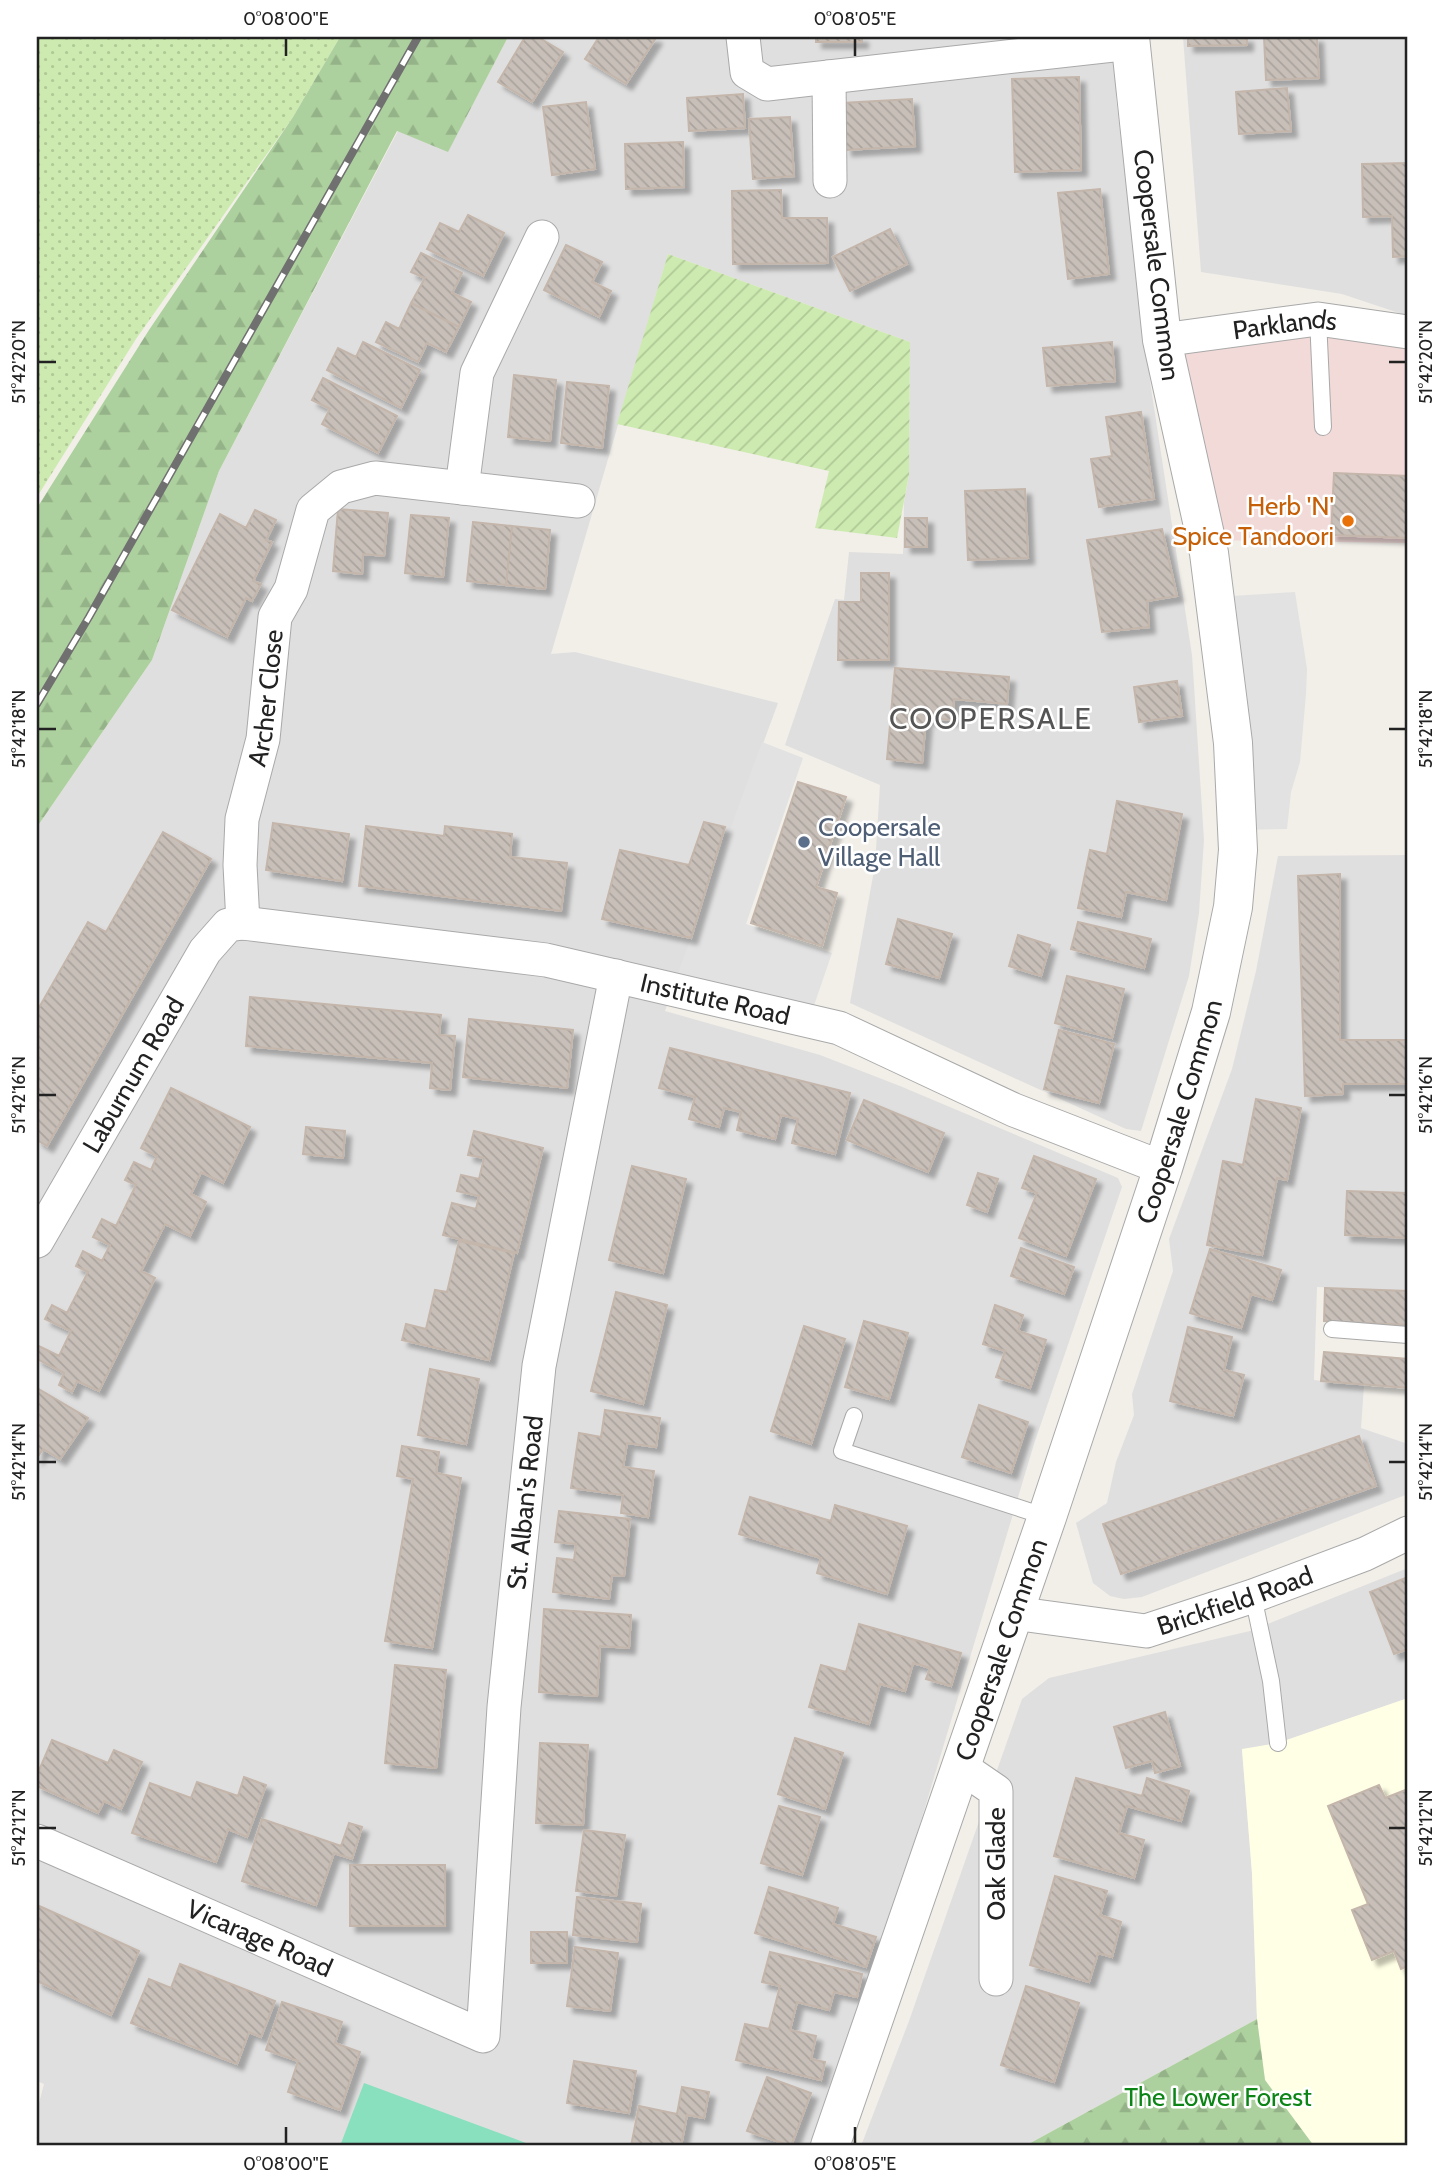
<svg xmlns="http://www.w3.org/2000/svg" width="1445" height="2183" font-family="Cabin,sans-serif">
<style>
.residential{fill:#e0dfdf}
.commercial{fill:#f2dad9}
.education{fill:#ffffe5}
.grass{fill:url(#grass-dots)}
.forest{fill:url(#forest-firs)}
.garden{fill:url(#garden-furrows)}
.pitch{fill:#88e0be}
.parking{fill:#e2e2e2}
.building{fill:url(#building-back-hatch);stroke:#c4b6ab;stroke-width:2;filter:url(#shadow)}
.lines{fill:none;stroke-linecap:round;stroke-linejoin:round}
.service-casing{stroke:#a9a9a9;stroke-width:18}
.minor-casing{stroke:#a9a9a9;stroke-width:35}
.tertiary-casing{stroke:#a9a9a9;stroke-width:40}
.service{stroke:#fff;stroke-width:16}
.minor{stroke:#fff;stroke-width:33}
.tertiary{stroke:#fff;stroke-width:38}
.rail-casing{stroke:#707070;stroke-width:8}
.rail{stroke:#fff;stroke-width:5;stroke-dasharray:16;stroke-linecap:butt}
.ticks{fill:none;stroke:#222;stroke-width:2.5}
.food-dot{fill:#e8710a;stroke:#fff;stroke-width:2.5}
.service-dot{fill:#5c6f8a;stroke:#fff;stroke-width:2.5}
.labels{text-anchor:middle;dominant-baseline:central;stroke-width:5;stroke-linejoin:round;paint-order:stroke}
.street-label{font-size:26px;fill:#222;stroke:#fff}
.food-label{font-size:26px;fill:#c56008;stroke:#fff;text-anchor:end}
.service-label{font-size:26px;fill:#4e5e75;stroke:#fff;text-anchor:start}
.park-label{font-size:26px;fill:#0c8416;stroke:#fff}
.quarter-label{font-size:30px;letter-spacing:2px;fill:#555;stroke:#fff}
.neatline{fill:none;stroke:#222;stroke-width:2.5}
.ticks-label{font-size:18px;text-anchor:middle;fill:#222}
</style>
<defs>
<pattern id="grass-dots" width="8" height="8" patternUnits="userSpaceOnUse" patternTransform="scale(1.75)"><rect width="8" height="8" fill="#cdebb0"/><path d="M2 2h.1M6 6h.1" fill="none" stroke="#b0c997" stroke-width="1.8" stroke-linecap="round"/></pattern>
<pattern id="forest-firs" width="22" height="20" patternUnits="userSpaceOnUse" patternTransform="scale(1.75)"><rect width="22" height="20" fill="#add19e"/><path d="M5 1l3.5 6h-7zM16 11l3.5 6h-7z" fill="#95b388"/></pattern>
<pattern id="garden-furrows" width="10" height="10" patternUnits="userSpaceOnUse" patternTransform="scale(1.75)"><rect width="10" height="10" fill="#cdebb0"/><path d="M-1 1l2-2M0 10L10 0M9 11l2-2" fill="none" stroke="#b0c997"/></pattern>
<pattern id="building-back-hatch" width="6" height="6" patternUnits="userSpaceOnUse" patternTransform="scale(1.75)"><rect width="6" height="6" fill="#c7bfb8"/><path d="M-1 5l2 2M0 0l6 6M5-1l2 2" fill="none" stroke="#aba49e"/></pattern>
<filter id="shadow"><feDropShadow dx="6" dy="6" stdDeviation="2" flood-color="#0004"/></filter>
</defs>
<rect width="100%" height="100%" fill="#f2efe9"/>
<path class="residential" d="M508 37H1116V98L1151 388 1192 655 1204 840 1199 913 1189 976 1141 1131 1126 1129 850 1003 875 865 880 785 785 745 835 599 844 600 849 552 903 554 904 502 909 475 910 342 668 254 551 654 575 652 778 703 665 1011 820 1055 900 1086 1118 1178 1122 1187 1034 1444 899 1894 812 2146H37V2111L44 2084 37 2081V827L152 660 219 471 398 131 448 151Z
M1183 37H1408V316L1342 294 1201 272Z
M1408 855V1291L1317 1287 1314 1380 1364 1385 1361 1428 1408 1444V1494L1142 1597 1124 1599 1110 1596 1093 1583 1076 1523 1107 1503 1116 1462 1134 1415 1132 1394 1173 1271 1169 1239 1232 1069 1256 971 1278 856Z
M1408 1568V1698L1278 1743 1242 1750 1252 1873 1257 2019 1025 2146H861L909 2021 1022 1699 1049 1678 1250 1631Z"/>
<path class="commercial" d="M1316 323 1408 341V543L1198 540 1171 346Z"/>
<path class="education" d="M1408 1698V2146H1314L1265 2080 1257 2019 1252 1873 1242 1749 1278 1743Z"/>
<path class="grass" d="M37 37H340L293 117 136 339 37 497Z"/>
<path class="forest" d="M340 37H508L448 152 397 131 219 471 152 660 37 827V508L149 330 293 117Z
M1257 2019 1265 2080 1314 2146H1025Z"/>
<path class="garden" d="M668 254 910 342 909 475 897 538 815 528 829 471 617 424Z"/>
<path class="pitch" d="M364 2083 534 2146H340Z"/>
<path class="parking" d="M1295 592 1307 669 1306 694 1300 762 1291 792 1287 829 1237 830 1216 597Z
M762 742 803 758 746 924 832 953 810 1017 673 987Z"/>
<path class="building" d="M525 37H538L563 52 532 102 498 82Z
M599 37H654L656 38 626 84 585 59Z
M816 37H862V42H816Z
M1188 37H1247V45L1188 46Z
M1264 37H1317L1319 78 1266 80Z
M1079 77 1081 170 1015 172 1012 79Z
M1287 88 1291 131 1239 134 1236 92Z
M743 94 745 128 689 131 687 98Z
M912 99 915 146 846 150 842 103Z
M586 102 595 169 552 175 543 107Z
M790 117 794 176 753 179 749 119Z
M683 142 684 187 626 189 625 144Z
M1408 163V256L1393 257 1392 216 1363 217 1362 164Z
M1100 189 1109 274 1068 279 1058 193Z
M781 190 782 218H827L828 263 733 264 732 191Z
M468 215 504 233 483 276 427 249 440 223 459 232Z
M890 229 907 264 850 291 833 257Z
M566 245 602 262 592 282 611 291 599 317 544 290Z
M421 253 462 273 452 293 471 302 459 327 411 303 425 278 411 272Z
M411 303 459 327 446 352 427 343 418 362 376 342 386 322 399 329Z
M363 342 420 370 401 408 327 370 338 348 356 357Z
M1112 342 1115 381 1047 386 1043 348Z
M514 375 556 380 550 441 508 437Z
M323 378 397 416 378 453 322 424 330 409 312 400Z
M567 382 609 386 602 448 561 443Z
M1141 412 1154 499 1099 507 1091 459 1112 456 1106 417Z
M1334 473 1408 476V538L1331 535Z
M1025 489 1028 558 968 560 965 491Z
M338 509 388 513 384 556 363 554 362 574 333 571Z
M255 510 276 520 266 540 272 542 253 581 261 584 252 601 246 598 227 637 172 610 220 514 246 528Z
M411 515 449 518 443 577 405 573Z
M905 518H927V547H905Z
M473 522 512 526 506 585 467 581Z
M512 526 550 530 545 589 506 585Z
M1162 529 1177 596 1147 601 1149 627 1102 632 1087 540Z
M861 573H889V660H838L839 602H861Z
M895 668 1009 677 1007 704 954 699 952 720 926 718 922 763 887 759Z
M1177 681 1182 716 1139 722 1134 687Z
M798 782 846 797 816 887 837 893 822 946 751 923Z
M1117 801 1182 814 1166 900 1126 892 1121 917 1078 908 1090 850 1107 854Z
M704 822 725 827 691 938 602 919 620 850 689 865Z
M273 823 349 834 342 881 266 870Z
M366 826 444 836 445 826 512 834 510 857 567 863 561 911 359 886Z
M163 832 211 859 47 1146 37 1140V1011L88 922 106 932Z
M1340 874V1040H1408V1084H1343V1094L1305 1096 1298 876Z
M898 919 952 934 939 978 886 964Z
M1078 922 1151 939 1144 968 1071 949Z
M1018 935 1050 945 1041 976 1009 966Z
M1067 976 1124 989 1112 1038 1055 1023Z
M250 997 441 1015 439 1035 455 1036 450 1090 430 1088 432 1063 246 1046Z
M469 1019 573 1030 567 1088 463 1077Z
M1059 1030 1114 1044 1099 1103 1044 1089Z
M670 1048 850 1093 835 1154 792 1143 798 1119 781 1115 775 1139 737 1130 741 1112 724 1108 719 1127 689 1119 695 1097 659 1088Z
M171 1088 250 1127 223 1183 201 1172 191 1194 206 1202 190 1236 165 1224 141 1271 155 1278 99 1391 77 1381 72 1392 59 1385 64 1373 37 1359V1345L59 1356 71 1331 45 1319 52 1305 67 1313 88 1272 76 1266 83 1251 102 1261 110 1245 93 1237 102 1219 116 1226 136 1185 125 1180 134 1162 151 1170 157 1156 141 1148Z
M1256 1099 1301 1108 1287 1180 1277 1178 1262 1255 1207 1245 1223 1161 1243 1165Z
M864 1100 944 1133 928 1172 847 1140Z
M306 1127 345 1131 343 1158 303 1154Z
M474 1131 543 1148 517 1253 443 1235 452 1203 476 1209 479 1196 457 1191 461 1175 479 1179 484 1158 468 1155Z
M1034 1156 1096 1179 1066 1256 1019 1238 1037 1193 1022 1188Z
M632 1166 686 1179 663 1273 609 1260Z
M978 1173 998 1179 987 1212 967 1205Z
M1347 1191 1408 1193V1238L1345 1235Z
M459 1241 514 1253 489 1360 402 1340 406 1324 426 1329 435 1290 447 1292Z
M1021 1248 1074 1267 1064 1294 1011 1276Z
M1210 1249 1281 1270 1272 1300 1251 1294 1241 1328 1190 1313Z
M1325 1288 1408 1291V1325L1324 1321Z
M616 1292 667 1305 643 1404 591 1391Z
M995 1305 1023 1315 1018 1331 1046 1340 1030 1388 996 1377 1005 1351 983 1344Z
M864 1321 908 1333 889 1399 845 1387Z
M804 1326 845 1339 811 1444 771 1431Z
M1188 1327 1232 1337 1224 1370 1244 1375 1233 1416 1170 1401Z
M1324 1352 1408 1359V1388L1321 1381Z
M430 1369 479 1379 466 1444 418 1435Z
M37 1388 88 1418 60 1459 43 1449 37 1458Z
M979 1405 1028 1422 1011 1473 962 1457Z
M605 1410 660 1418 656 1447 627 1443 623 1467 654 1471 648 1517 621 1513 623 1495 571 1488 579 1433 601 1437Z
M1359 1436 1376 1486 1121 1574 1103 1524Z
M402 1446 439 1452 436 1473 461 1478 432 1648 385 1641 413 1479 397 1476Z
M750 1497 831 1521 835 1505 907 1526 887 1594 817 1573 821 1558 739 1534Z
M559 1511 630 1519 624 1576 612 1575 609 1599 553 1592 557 1558 574 1560 576 1544 555 1542Z
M1408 1577V1649L1394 1654 1370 1592Z
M544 1609 631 1615 629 1648 600 1646 597 1696 539 1692Z
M859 1624 961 1653 951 1686 926 1679 930 1668 913 1663 905 1691 880 1684 869 1724 809 1707 821 1665 846 1672Z
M395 1665 446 1670 436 1768 385 1763Z
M1165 1712 1180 1766 1155 1773 1152 1761 1126 1768 1114 1727Z
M795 1738 843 1753 825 1809 778 1794Z
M52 1740 108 1763 114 1750 142 1762 121 1809 104 1801 98 1813 37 1786V1775Z
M540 1743 588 1745 583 1825 536 1823Z
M244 1777 266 1785 247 1837 228 1829 216 1862 132 1833 150 1783 191 1798 197 1782 238 1796Z
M1076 1778 1142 1796 1147 1778 1189 1791 1181 1821 1127 1806 1119 1833 1144 1840 1134 1878 1054 1856Z
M1379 1785 1385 1798 1408 1789V1966L1401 1969 1394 1951 1372 1960 1352 1910 1368 1904 1328 1806Z
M779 1806 820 1817 802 1875 761 1863Z
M262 1819 341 1846 349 1823 362 1827 352 1859 334 1853 316 1905 242 1881Z
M584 1830 625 1835 616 1896 576 1891Z
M350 1865H445V1926H350Z
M1055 1876 1107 1891 1100 1915 1121 1922 1112 1957 1098 1953 1089 1982 1030 1965Z
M769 1887 838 1908 833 1924 876 1937 866 1967 755 1933Z
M577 1897 641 1904 637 1942 573 1935Z
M37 1905 139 1951 111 2015 37 1981Z
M531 1932H567V1963H531Z
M575 1947 618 1953 610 2011 567 2006Z
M770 1952 862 1974 857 1997 834 1992 829 2010 797 2002 790 2030 816 2036 811 2059 825 2062 821 2080 736 2060 745 2024 769 2029 780 1986 762 1982Z
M180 1964 275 2001 261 2037 249 2032 237 2064 131 2023 149 1979 171 1988Z
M1026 1986 1079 2003 1054 2082 1001 2065Z
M282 2002 342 2022 335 2043 360 2052 340 2110 288 2092 298 2061 266 2050Z
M574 2061 636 2071 629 2113 567 2103Z
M767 2077 811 2093 791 2146 747 2131Z
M682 2087 709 2092 704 2118 687 2115 681 2146H631L639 2106 677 2114Z"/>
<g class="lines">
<defs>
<path id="service" d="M1318 319 1323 427
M1332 1329 1408 1335
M854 1416 842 1451 1047 1517
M1253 1596 1271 1681 1278 1743"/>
<g id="minor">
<path d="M743 37 747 72 767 84 1131 43"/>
<path d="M829 77 830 181"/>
<path id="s1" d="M1162 340 1318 319 1408 332"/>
<path d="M462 488 477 373 542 237"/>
<path id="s2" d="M243 923 240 865 242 819 263 739 275 617 291 589 313 510 341 487 375 478 578 501"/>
<path id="s3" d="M37 1241 205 951 228 925 243 923 546 960 839 1028 1014 1110 1163 1168"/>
<path id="s4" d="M1013 1613 1146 1631 1253 1596 1365 1554 1408 1533"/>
<path d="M961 1767 996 1791V1979"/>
<path id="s5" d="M37 1841 483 2036 504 1707 539 1366 616 976"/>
</g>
<g id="tertiary">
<path id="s6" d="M830 2146 1047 1517 1163 1168 1211 1012 1233 907 1238 850 1233 743 1209 553 1162 340 1130 37"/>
</g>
</defs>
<use href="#service" class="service-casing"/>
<use href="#minor" class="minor-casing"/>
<use href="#tertiary" class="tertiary-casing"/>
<use href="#service" class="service"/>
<use href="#minor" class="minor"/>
<use href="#tertiary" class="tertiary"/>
<defs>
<path id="rail" d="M37 704 89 617 418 37"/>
</defs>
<use href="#rail" class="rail-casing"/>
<use href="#rail" class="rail"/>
</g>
<path class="ticks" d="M286 38V56M855 38V56M38 362H56M1389 362H1406M38 729H56M1389 729H1406M38 1095H56M1389 1095H1406M38 1462H56M1389 1462H1406M38 1828H56M1389 1828H1406M286 2127V2144M855 2127V2144"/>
<circle class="food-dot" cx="1348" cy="521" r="7"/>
<circle class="service-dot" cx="804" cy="842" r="7"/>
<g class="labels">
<g class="street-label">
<text transform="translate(1157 265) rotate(83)">Coopersale Common</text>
<text stroke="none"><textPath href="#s1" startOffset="124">Parklands</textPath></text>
<text stroke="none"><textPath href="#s2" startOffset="228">Archer Close</textPath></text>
<text stroke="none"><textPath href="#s3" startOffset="864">Institute Road</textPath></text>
<text stroke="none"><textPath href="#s3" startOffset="192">Laburnum Road</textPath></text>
<text stroke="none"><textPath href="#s6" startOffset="1092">Coopersale Common</textPath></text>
<text stroke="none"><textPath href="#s5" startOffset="1022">St. Alban's Road</textPath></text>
<text stroke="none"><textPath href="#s4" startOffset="228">Brickfield Road</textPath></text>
<text stroke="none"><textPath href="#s6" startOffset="525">Coopersale Common</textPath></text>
<text transform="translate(996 1864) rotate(-90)">Oak Glade</text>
<text stroke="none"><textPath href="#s5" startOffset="243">Vicarage Road</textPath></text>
</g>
<g class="food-label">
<text x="1334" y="506">Herb 'N'<tspan x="1334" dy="30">Spice Tandoori</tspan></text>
</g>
<g class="service-label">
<text x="818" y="827">Coopersale<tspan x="818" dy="30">Village Hall</tspan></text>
</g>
<g class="park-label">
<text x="1218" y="2097">The Lower Forest</text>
</g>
<g class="quarter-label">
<text x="991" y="718">COOPERSALE</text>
</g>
</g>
<rect width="1445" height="2183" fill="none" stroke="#ffffff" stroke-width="77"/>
<rect x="38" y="38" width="1368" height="2106" class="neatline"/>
<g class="ticks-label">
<text x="286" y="25">0°08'00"E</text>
<text x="855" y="25">0°08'05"E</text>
<text transform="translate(19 362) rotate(-90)" y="6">51°42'20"N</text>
<text transform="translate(1426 362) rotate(-90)" y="6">51°42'20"N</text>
<text transform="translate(19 729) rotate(-90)" y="6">51°42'18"N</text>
<text transform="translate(1426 729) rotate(-90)" y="6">51°42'18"N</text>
<text transform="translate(19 1095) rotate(-90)" y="6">51°42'16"N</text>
<text transform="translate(1426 1095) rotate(-90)" y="6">51°42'16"N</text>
<text transform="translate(19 1462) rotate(-90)" y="6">51°42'14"N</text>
<text transform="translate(1426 1462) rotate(-90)" y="6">51°42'14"N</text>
<text transform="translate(19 1828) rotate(-90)" y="6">51°42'12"N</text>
<text transform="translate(1426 1828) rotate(-90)" y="6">51°42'12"N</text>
<text x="286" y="2170">0°08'00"E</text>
<text x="855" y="2170">0°08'05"E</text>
</g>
</svg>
